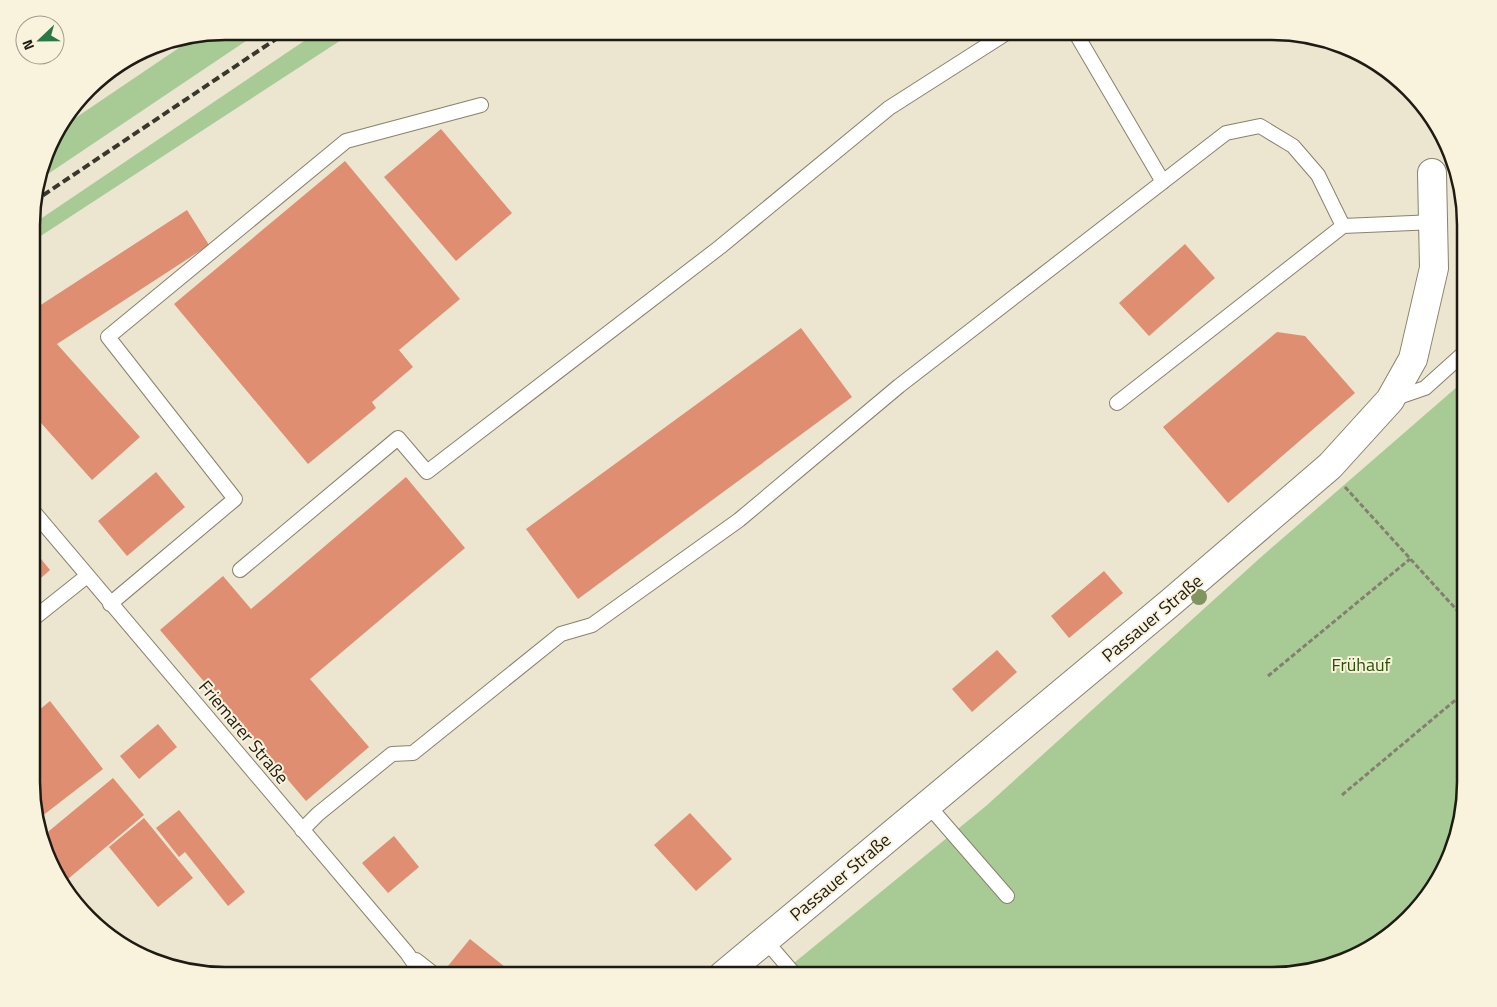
<svg xmlns="http://www.w3.org/2000/svg" width="1497" height="1007" font-family="'Titillium Web',sans-serif">
<style>
.green{fill:#a8cb95}
.building{fill:#df8e72}
.lines{fill:none;stroke-linecap:round;stroke-linejoin:round}
.lane-casing{stroke:#88826e;stroke-width:16}
.street-casing{stroke:#88826e;stroke-width:30}
.path{stroke:#847f70;stroke-width:3;stroke-dasharray:5 2.5;stroke-linecap:butt}
.lane{stroke:#fff;stroke-width:14}
.street{stroke:#fff;stroke-width:28}
.rail{stroke:#39372d;stroke-width:4;stroke-dasharray:8 4;stroke-linecap:butt}
.tree{fill:#809460}
.labels{text-anchor:middle;dominant-baseline:central;stroke-width:4;stroke-linejoin:round;paint-order:stroke}
.street-label{font-size:18px;fill:#1d1b13;stroke:#f9f2dc}
.park-label{font-size:18px;fill:#285105;stroke:#f9f2dc}
.rim{fill:none;stroke:#1d1b13;stroke-width:2.5}
</style>
<rect width="100%" height="100%" fill="#ece5cf"/>
<path class="green" d="M225 31H261L39 180 51 139 59 129 195 37Z
M319 31H355L33 241V224Z
M1465 380V794L1455 844 1426 900 1358 956 1272 976H778L986 806 1260 558Z"/>
<path class="building" d="M441 129 512 213 456 261 384 177Z
M345 161 460 299 399 350 413 367 372 402 376 408 308 464 174 304Z
M187 210 209 245 57 344 140 437 92 480 33 414V310Z
M1185 244 1215 278 1149 336 1119 303Z
M801 328 852 397 578 599 526 529Z
M1277 332 1305 336 1355 393 1228 503 1163 427Z
M156 472 185 507 127 556 98 521Z
M406 477 465 548 310 679 369 747 306 801 160 630 223 576 251 609Z
M33 549 50 570 33 585Z
M1104 571 1123 593 1069 638 1051 616Z
M997 650 1017 672 972 712 952 689Z
M50 701 103 769 37 820 33 807V715Z
M158 724 177 747 139 779 120 756Z
M113 778 144 815 62 884 57 879 43 836Z
M179 810 245 892 228 906 185 852 179 857 156 828Z
M690 813 732 859 696 891 654 845Z
M144 818 193 878 158 907 109 847Z
M394 836 419 867 388 893 362 863Z
M101 919 119 940 118 941 107 936 96 923Z
M470 939 515 975H460L448 966Z"/>
<g class="lines">
<defs>
<path id="lane" d="M1075 32 1163 182
M1393 399 1425 388 1465 352
M1117 403 1343 226 1435 222
M33 511 407 953 422 975
M240 570 398 438 427 472 720 247 889 108 1008 32
M110 604 235 499 108 337 346 141 481 105
M33 619 87 576
M927 804 1007 896
M302 830 318 814 392 754 413 753 561 634 592 625 739 520 899 386 1226 133 1260 126 1293 146 1318 175 1343 226
M765 940 796 976
M416 960 435 975"/>
<path id="street" d="M722 976 1170 603 1330 466 1390 400 1413 359 1434 268 1432 173"/>
</defs>
<use href="#lane" class="lane-casing"/>
<use href="#street" class="street-casing"/>
<path class="path" d="M1345 487 1465 619
M1268 676 1410 559
M1342 795 1465 692"/>
<use href="#lane" class="lane"/>
<use href="#street" class="street"/>
<path class="rail" d="M33 202 288 31"/>
</g>
<circle class="tree" cx="1199" cy="597" r="8"/>
<g class="labels">
<g class="street-label">
<text transform="translate(1152 618) rotate(-40)">Passauer Straße</text>
<text transform="translate(244 732) rotate(50)">Friemarer Straße</text>
<text transform="translate(840 877) rotate(-40)">Passauer Straße</text>
</g>
<g class="park-label">
<text x="1361" y="664">Frühauf</text>
</g>
</g>
<path d="M0 0H1497V1007H0ZM225 40H1272A185 185 0 0 1 1457 225V782A185 185 0 0 1 1272 967H225A185 185 0 0 1 40 782V225A185 185 0 0 1 225 40Z" fill="#f9f2dc" fill-rule="evenodd"/>
<path class="rim" d="M225 40H1272A185 185 0 0 1 1457 225V782A185 185 0 0 1 1272 967H225A185 185 0 0 1 40 782V225A185 185 0 0 1 225 40Z"/>
<g transform="translate(40 40) rotate(248)"><circle r="24" fill="#f9f2dc" stroke="#a19c8c"/>
<path d="M0-4L9 19L0 12L-9 19Z" fill="#2b7847"/>
<text y="-8" font-size="14" font-weight="bold" text-anchor="middle" fill="#1d1b13">N</text>
</g>
</svg>
